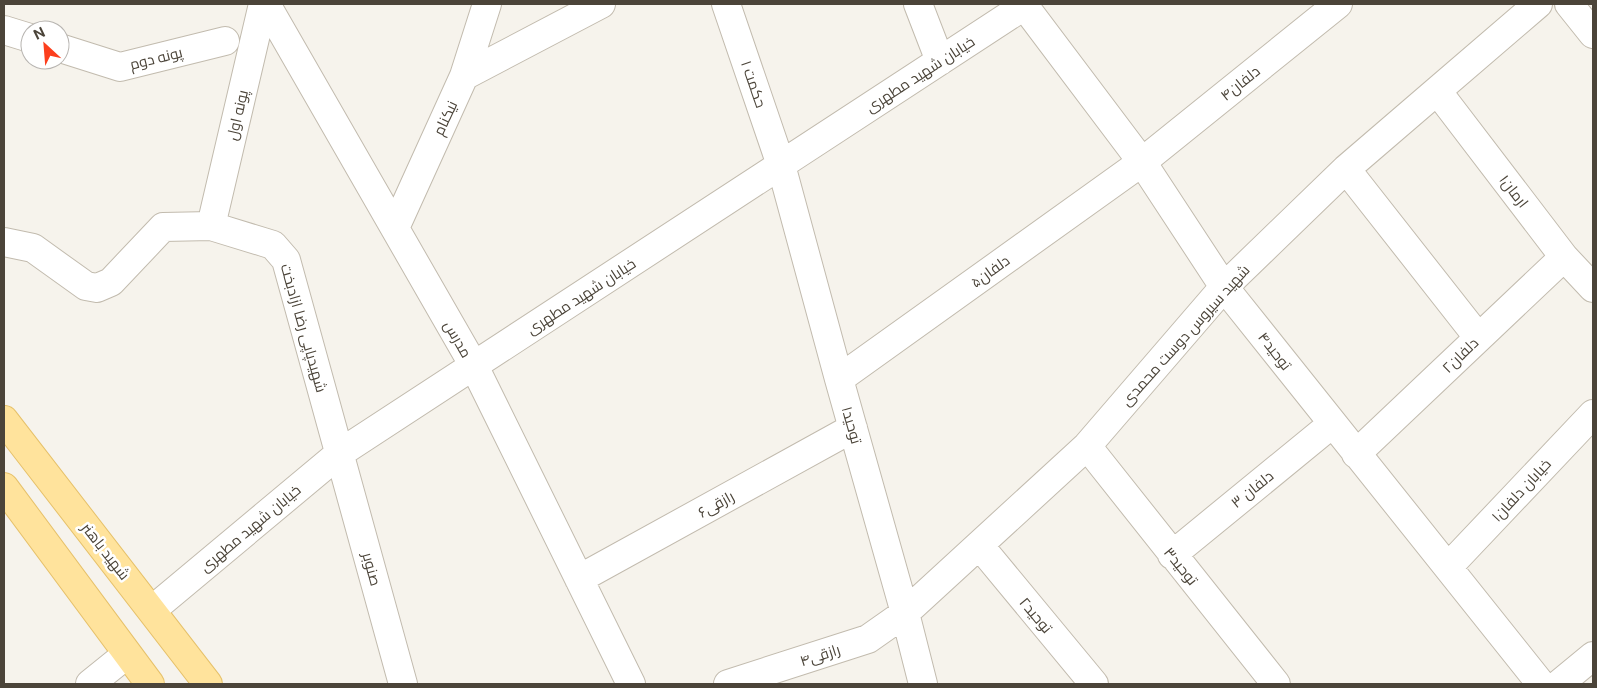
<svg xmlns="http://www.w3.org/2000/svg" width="1597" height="688" font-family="'Public Sans',Cairo,sans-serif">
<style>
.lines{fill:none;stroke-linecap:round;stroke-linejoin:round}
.minor-casing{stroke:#c2bbae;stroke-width:30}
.major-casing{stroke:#e6c16a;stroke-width:30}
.minor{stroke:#fff;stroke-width:28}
.major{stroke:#ffe39c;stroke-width:28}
.labels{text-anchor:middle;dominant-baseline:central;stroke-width:5;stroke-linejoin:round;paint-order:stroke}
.street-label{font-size:15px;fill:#4b4439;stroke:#fff}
</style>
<rect width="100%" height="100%" fill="#f6f3ec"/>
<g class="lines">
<defs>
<path id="minor" d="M266 4 474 366 631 684
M726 4 781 165 839 379 905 613 923 684
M918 4 940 61
M1023 4 1142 162 1224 287 1541 684
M1569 4 1593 34
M4 30 30 38
M60 48 120 67 225 41
M464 76 601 4
M1438 92 1564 257 1593 288
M1346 169 1478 337
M211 226 263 4
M395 228 464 76 487 4
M4 242 33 248 86 286 97 288 111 282 163 227 211 226 273 245 286 260 403 684
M839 379 1142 162 1338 4
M1087 446 1276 684
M1356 454 1564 257
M979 545 1094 684
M1172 555 1332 424
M1449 566 1593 414
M579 579 853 428
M152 610 340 453 1027 4
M90 684 126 655
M728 684 868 639 905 613 1087 446 1224 287 1346 169 1538 4
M1559 684 1593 656"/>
<path id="major" d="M4 420 208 684
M4 487 150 684"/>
</defs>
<use href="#minor" class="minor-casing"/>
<use href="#major" class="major-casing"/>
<use href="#minor" class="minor"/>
<use href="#major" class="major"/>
</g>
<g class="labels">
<g class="street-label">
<text transform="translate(156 58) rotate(-14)">پونه دوم</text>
<text transform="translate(920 74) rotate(-33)">خیابان شهید مطهری</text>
<text transform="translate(1240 83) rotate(-39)">دلفان۴</text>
<text transform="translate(754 84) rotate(71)">حکمت ۱</text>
<text transform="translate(237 115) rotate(-77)">پونه اول</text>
<text transform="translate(445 118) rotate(-65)">نیکنام</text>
<text transform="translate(1514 191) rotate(52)">ارمان۱</text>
<text transform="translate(990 271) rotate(-36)">دلفان۵</text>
<text transform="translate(581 296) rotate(-33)">خیابان شهید مطهری</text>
<text transform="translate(304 328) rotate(74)">شهیدپاپی رضا ازادبخت</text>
<text transform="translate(1185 335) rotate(-48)">شهید سیروس دوست محمدی</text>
<text transform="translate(458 339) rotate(60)">مدرس</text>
<text transform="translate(1275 351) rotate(52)">توحید۴</text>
<text transform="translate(1460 355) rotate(-44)">دلفان۲</text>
<text transform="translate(852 425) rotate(74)">توحید۱</text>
<text transform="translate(1252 489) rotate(-39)">دلفان ۳</text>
<text transform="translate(1521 490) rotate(-47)">خیابان دلفان۱</text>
<text transform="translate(716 504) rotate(-29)">رازقی۶</text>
<text transform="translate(250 528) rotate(-40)">خیابان شهید مطهری</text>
<text transform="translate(106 551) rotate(52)">شهید باهنر</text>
<text transform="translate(1181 566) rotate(51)">توحید۳</text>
<text transform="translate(372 569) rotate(75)">صنوبر</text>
<text transform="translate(1036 615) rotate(50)">توحید۲</text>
<text transform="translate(820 655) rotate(-18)">رازقی۴</text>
</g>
</g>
<rect width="1597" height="688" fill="none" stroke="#4b4439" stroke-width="10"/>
<g transform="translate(45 45) rotate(334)"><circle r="24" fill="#ffffff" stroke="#b7b4b0"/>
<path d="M0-4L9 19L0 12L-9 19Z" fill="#fc3f1d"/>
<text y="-8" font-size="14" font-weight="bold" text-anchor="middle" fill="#4b4439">N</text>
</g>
</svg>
